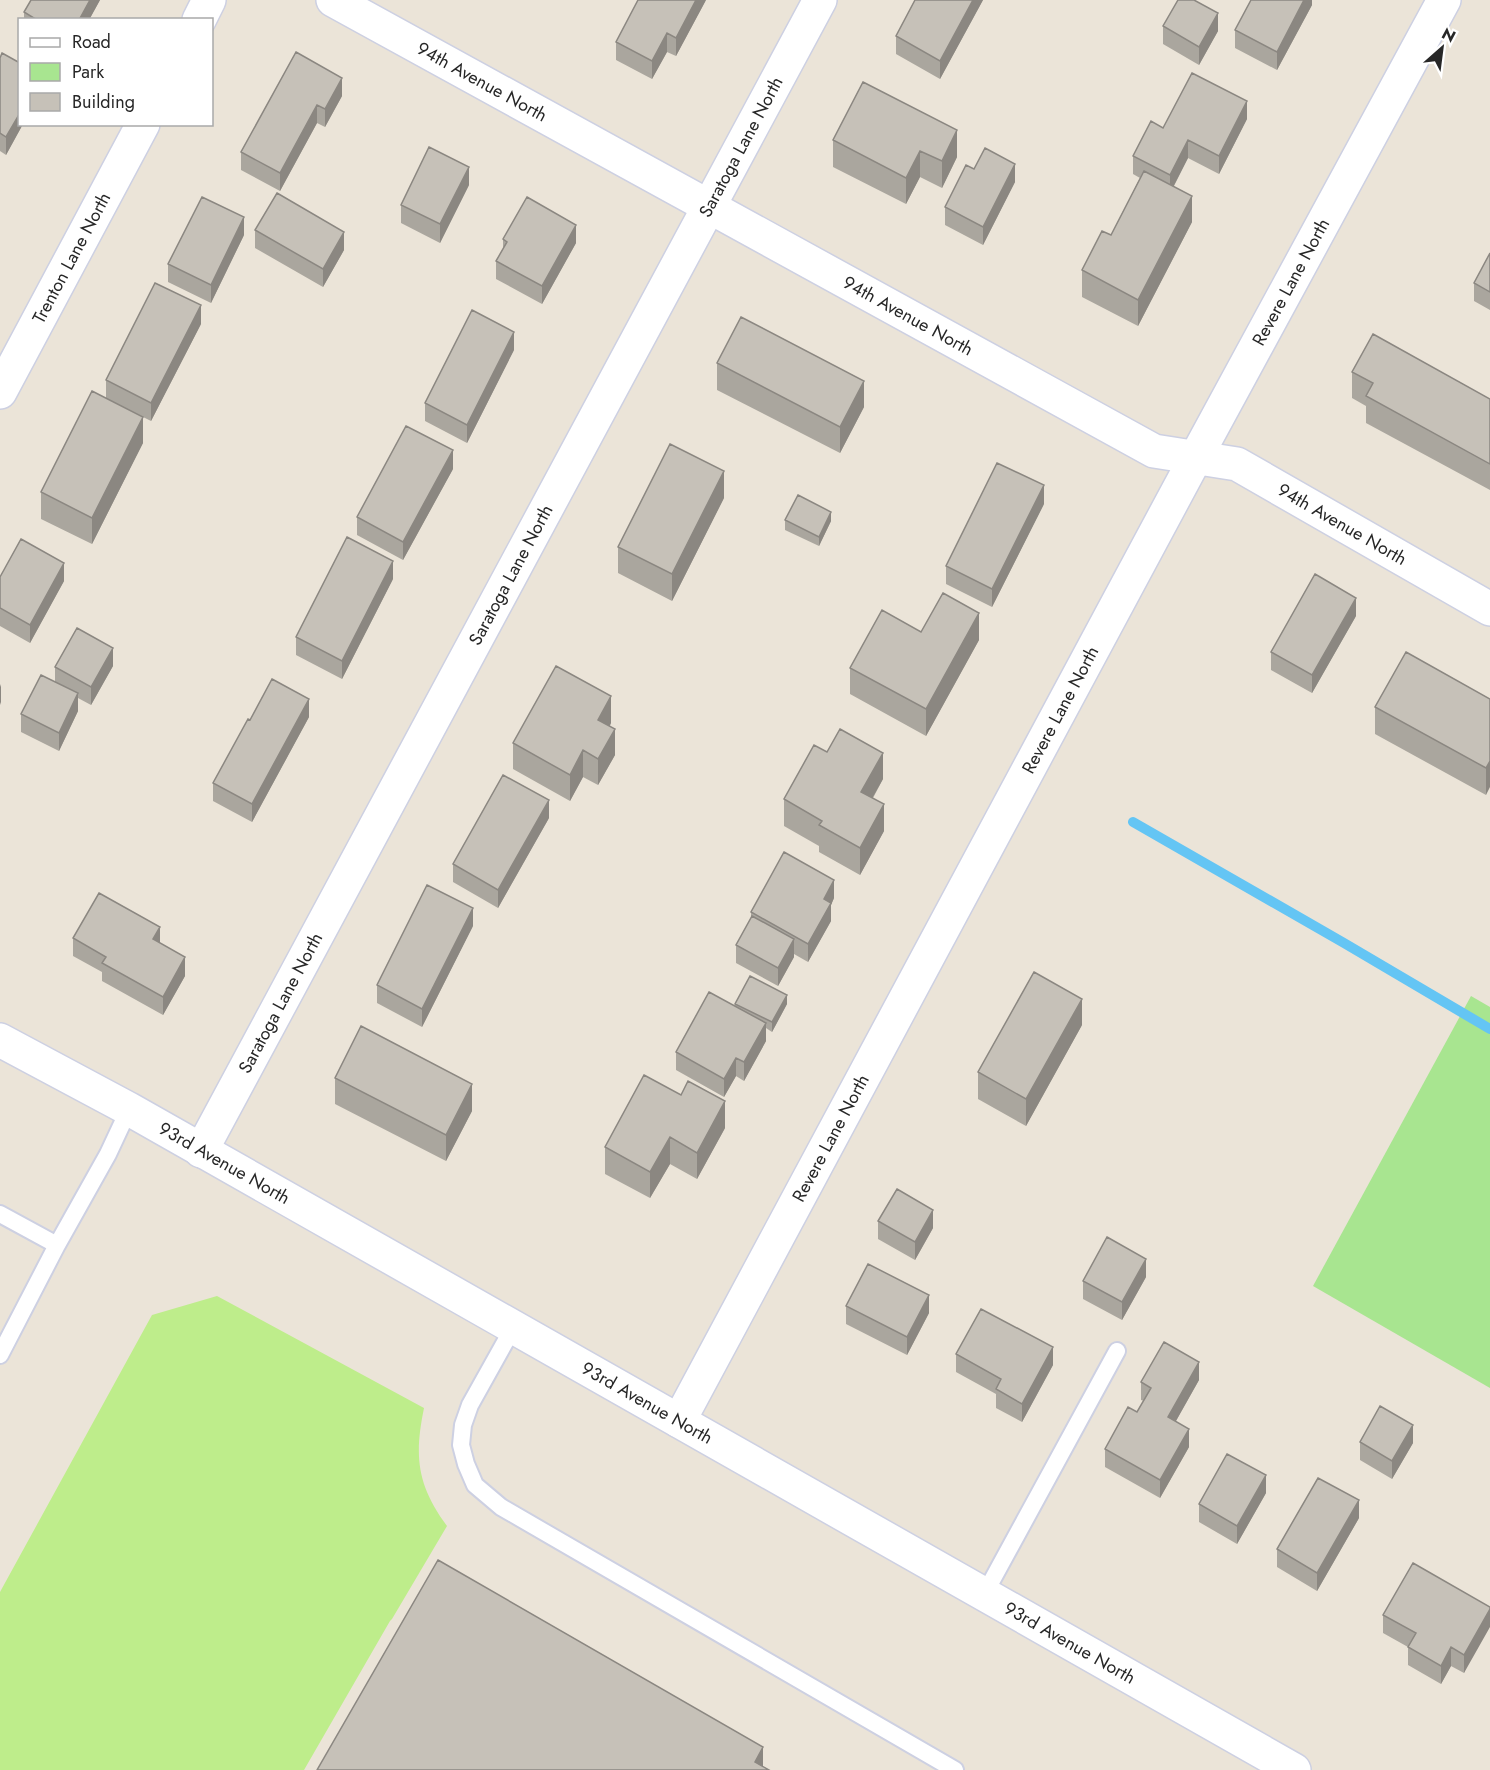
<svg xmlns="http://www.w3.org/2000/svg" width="1490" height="1770" font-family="Jost,sans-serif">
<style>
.green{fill:#a8e590}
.pitch{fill:#beed8b}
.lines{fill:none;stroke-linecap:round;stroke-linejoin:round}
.stream{stroke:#64c5f4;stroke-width:10}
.lane-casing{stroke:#cdd0e2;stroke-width:20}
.street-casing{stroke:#cdd0e2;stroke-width:36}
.secondary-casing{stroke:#cdd0e2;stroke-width:36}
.lane{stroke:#fff;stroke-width:16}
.street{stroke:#fff;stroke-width:33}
.secondary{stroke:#fff;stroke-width:33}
.wall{fill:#aaa69e}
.shaded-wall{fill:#8b8781}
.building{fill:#c6c1b8;stroke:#8b8781;stroke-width:1.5}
.labels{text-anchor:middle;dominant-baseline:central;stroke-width:4.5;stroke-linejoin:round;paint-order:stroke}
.street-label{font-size:18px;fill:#272727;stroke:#fff}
</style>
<rect width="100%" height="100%" fill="#ebe4d8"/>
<path class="green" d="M1471 996 1490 1007V1388L1313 1286Z"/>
<path class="pitch" d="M217 1296 424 1408C414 1457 417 1485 447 1526L392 1619 390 1621 304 1770H0V1592L152 1315Z"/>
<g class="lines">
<path class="stream" d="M1133 822 1344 943 1490 1029"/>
<defs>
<path id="lane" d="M0 1214 57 1245 108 1154 129 1109
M513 1328 470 1405 463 1425 461 1445 466 1464 475 1485 501 1507 955 1770
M0 1355 57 1245
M984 1595 1117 1351"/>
<g id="street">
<path id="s1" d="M333 0 1154 451 1237 464 1490 609"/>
<path d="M199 20 209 0"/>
<path id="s2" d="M0 392 143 124"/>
<path id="s3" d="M201 1151 820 0"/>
</g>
<g id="secondary">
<path id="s4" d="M0 1040 129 1109 1294 1770"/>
<path id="s5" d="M679 1421 1196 457 1444 0"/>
</g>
</defs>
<use href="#lane" class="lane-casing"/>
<use href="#street" class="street-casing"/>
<use href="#secondary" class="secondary-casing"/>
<use href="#lane" class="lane"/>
<use href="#street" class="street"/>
<use href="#secondary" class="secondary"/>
</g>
<path class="wall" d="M31 0H100L89 20H24V12Z
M706 0 676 56 667 52 652 79 616 60V42Z
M915 0H983L940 79 896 54V36Z
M1312 0V5L1277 70 1235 48V30Z
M1163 26 1218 31 1199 65 1163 44Z
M296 52 342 96 325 127 317 123 280 191 241 170V152Z
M0 58 20 124H23L6 155 0 151Z
M863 82 957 157 942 188 920 177 906 204 833 167V140Z
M1247 119 1219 174 1188 158 1174 186 1192 222 1138 326 1082 297V270L1111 235 1140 178 1133 174V156L1163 128Z
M974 169 1015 182 983 245 945 225V207Z
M469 185 440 243 401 223V205Z
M255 230 344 250 323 287 255 248Z
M244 235 211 303 168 282V264Z
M503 239 576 243 542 304 496 279V261L503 249Z
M1490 253V310L1474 301V283Z
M201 324 151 421 143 417V443L92 544 41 519V492L106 398V380Z
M514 350 467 443 425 421V403Z
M717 363 864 407 840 453 717 390Z
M1352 372 1490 399V490L1366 423V406L1352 398Z
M453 469 403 560 357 535V517Z
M724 498 672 601 618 573V547Z
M1044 504 992 607 946 584V566Z
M785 520 831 521 819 546 785 530Z
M0 577 64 581 30 643 0 626Z
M393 579 342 679 296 655V637Z
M1356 616 1312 693 1271 670V652Z
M921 632 979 640 926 736 850 694V668Z
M113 666 91 705 78 698V711L59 751 21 732V714L55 682V667Z
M1490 699 1486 795 1375 734V707Z
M309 717 252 822 213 801V783L250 720Z
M611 723 610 726 615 755 598 785 583 777 570 801 513 769V743Z
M883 779 873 798 884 831 860 875 819 852V846L784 826V799Z
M549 818 498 908 453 882V864Z
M834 898 831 905V921L808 962 794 954V957L778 986 736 963V945L751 918V912Z
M473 926 422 1027 377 1003V985Z
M73 938 160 943 185 976 163 1015 102 981V972L73 956Z
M735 1004H787L772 1032 766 1028V1041L744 1081 736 1076 724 1097 676 1070V1052L735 1006Z
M1082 1025 1026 1126 978 1099V1072Z
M335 1078 472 1111 446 1161 335 1104Z
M725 1128 697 1179 670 1164 650 1198 605 1174V1147Z
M878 1221 933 1228 915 1260 878 1239Z
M1146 1277 1122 1320 1083 1299V1281Z
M846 1306 929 1313 907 1355 846 1324Z
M956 1354 1053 1365 1022 1422 996 1408V1394L956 1372Z
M1199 1380 1176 1421 1189 1447 1160 1498 1105 1467V1449L1137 1412 1144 1401 1141 1400V1382Z
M1360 1442 1413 1443 1392 1479 1360 1460Z
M1266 1493 1237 1544 1199 1522V1504Z
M1359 1518 1317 1591 1277 1567V1549Z
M1490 1607 1464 1673 1451 1666 1441 1684 1408 1665V1647L1383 1633V1615Z"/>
<path class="shaded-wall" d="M90 0H100L89 20H79Z
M696 0H706L676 56V38Z
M973 0H983L940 79V61Z
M1304 0H1312V5L1277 70V52Z
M1218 13V31L1199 65V47Z
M667 33V52L652 79V61Z
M342 78V96L325 127V109Z
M1247 101V119L1219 174V156Z
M317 105V123L280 191V173Z
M20 113V124H23L6 155V137Z
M957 130V157L942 188V161Z
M1188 140V158L1170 193V175Z
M920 151V177L906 204V178Z
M1015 164V182L983 245V227Z
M469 167V185L440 243V224Z
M1192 196V222L1138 326V300Z
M244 217V235L211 303V285Z
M576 225V243L542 304V286Z
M344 232V250L323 287V269Z
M201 305V324L151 421V403Z
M514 332V350L467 443V425Z
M864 381V407L840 453V427Z
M143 417V443L92 544V518Z
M453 450V469L403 560V542Z
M724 471V498L672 601V574Z
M1044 485V504L992 607V589Z
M831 512V521L819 546V537Z
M393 561V579L342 679V661Z
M64 563V581L30 643V625Z
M1356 598V616L1312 693V675Z
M979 613V640L926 736V709Z
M113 648V666L91 705V687Z
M1 684V702L0 705V687Z
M78 693V711L59 751V733Z
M611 696V723L598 746V720Z
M309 699V717L252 822V804Z
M615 729V755L598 785V759Z
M583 750V777L570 801V775Z
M883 753V779L861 818V792Z
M1490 761V787L1486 795V768Z
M549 800V818L498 908V890Z
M884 804V831L860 875V848Z
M834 880V898L831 905V921L808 962V944L824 899Z
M473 908V926L422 1027V1009Z
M160 927V945L153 939Z
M794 939V957L778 986V968Z
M185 957V976L163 1015V997Z
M787 995V1004L772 1032V1022Z
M1082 999V1025L1026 1126V1099Z
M766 1023V1041L744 1081V1062Z
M736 1058V1076L724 1097V1079Z
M472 1084V1111L446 1161V1135Z
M725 1101V1128L697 1179V1153Z
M670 1137V1164L650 1198V1172Z
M933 1210V1228L915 1260V1242Z
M1146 1259V1277L1122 1320V1302Z
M929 1295V1313L907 1355V1337Z
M1053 1347V1365L1022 1422V1404Z
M1199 1362V1380L1168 1435V1417Z
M1413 1425V1443L1392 1479V1461Z
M1189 1429V1447L1160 1498V1480Z
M1266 1475V1493L1237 1544V1526Z
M1359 1500V1518L1317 1591V1573Z
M1490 1609V1627L1464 1673V1655Z
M1451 1647V1666L1441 1684V1666Z
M763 1747V1770L755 1762Z"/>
<path class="building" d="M31 0H90L79 20H37L24 12Z
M638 0H696L676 38 667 33 652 61 616 42Z
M915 0H973L940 61 896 36Z
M1178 0H1194L1218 13 1199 47 1163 26Z
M1251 0H1304L1277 52 1235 30Z
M296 52 342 78 325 109 317 105 280 173 241 152Z
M2 53 20 63V113L6 137 0 133V58Z
M1192 73 1247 101 1219 156 1188 140 1170 175 1133 156 1151 121 1163 128Z
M863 82 957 130 942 161 920 151 906 178 833 140Z
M429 147 469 167 440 224 401 205Z
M985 148 1015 164 983 227 945 207 966 165 974 169Z
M1144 171 1192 196 1138 300 1082 270 1102 231 1111 235Z
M277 193 344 232 323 269 255 230Z
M202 197 244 217 211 285 168 264Z
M527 197 576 225 542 286 496 261 507 242 503 239Z
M1490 253V292L1474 283Z
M155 283 201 305 151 403 106 380Z
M472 310 514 332 467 425 425 403Z
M741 317 864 381 840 427 717 363Z
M1373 334 1490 399V464L1366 396 1373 383 1352 372Z
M92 391 143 417 92 518 41 492Z
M406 426 453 450 403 542 357 517Z
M670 444 724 471 672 574 618 547Z
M997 463 1044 485 992 589 946 566Z
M798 495 831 512 819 537 785 520Z
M347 537 393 561 342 661 296 637Z
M21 539 64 563 30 625 0 608V577Z
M1315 574 1356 598 1312 675 1271 652Z
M943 593 979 613 926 709 850 668 882 610 921 632Z
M77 628 113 648 91 687 55 667Z
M1406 652 1490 699V761L1486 768 1375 707Z
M556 666 611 696 598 720 615 729 598 759 583 750 570 775 513 743Z
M41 675 78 693 59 733 21 714Z
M272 679 309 699 252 804 213 783 248 719 250 720Z
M840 729 883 753 861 792 884 804 860 848 819 825 822 821 784 799 814 745 827 752Z
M503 775 549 800 498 890 453 864Z
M784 852 834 880 824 899 831 903 808 944 751 912Z
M427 885 473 908 422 1009 377 985Z
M99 893 160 927 153 939 185 957 163 997 102 963 106 957 73 938Z
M752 916 794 939 778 968 736 945Z
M1034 972 1082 999 1026 1099 978 1072Z
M750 976 787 995 772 1022 735 1004Z
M709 992 766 1023 744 1062 736 1058 724 1079 676 1052Z
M361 1026 472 1084 446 1135 335 1078Z
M644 1075 681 1095 688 1081 725 1101 697 1153 670 1137 650 1172 605 1147Z
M897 1189 933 1210 915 1242 878 1221Z
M1107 1237 1146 1259 1122 1302 1083 1281Z
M868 1264 929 1295 907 1337 846 1306Z
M981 1309 1053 1347 1022 1404 996 1389 1001 1379 956 1354Z
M1164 1342 1199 1362 1168 1417 1189 1429 1160 1480 1105 1449 1128 1407 1137 1412 1151 1388 1141 1382Z
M1380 1406 1413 1425 1392 1461 1360 1442Z
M1227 1454 1266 1475 1237 1526 1199 1504Z
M1318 1478 1359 1500 1317 1573 1277 1549Z
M438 1560 763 1747 755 1762 769 1770H317Z
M1413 1563 1490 1607V1609L1464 1655 1451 1647 1441 1666 1408 1647 1416 1633 1383 1615Z"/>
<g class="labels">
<g class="street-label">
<text stroke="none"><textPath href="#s1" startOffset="170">94th Avenue North</textPath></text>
<text stroke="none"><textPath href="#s3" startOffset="1140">Saratoga Lane North</textPath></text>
<text stroke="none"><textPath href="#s2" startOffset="152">Trenton Lane North</textPath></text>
<text stroke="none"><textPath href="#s5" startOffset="1293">Revere Lane North</textPath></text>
<text stroke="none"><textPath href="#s1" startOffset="656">94th Avenue North</textPath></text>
<text stroke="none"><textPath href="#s1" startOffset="1142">94th Avenue North</textPath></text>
<text stroke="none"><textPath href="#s3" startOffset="654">Saratoga Lane North</textPath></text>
<text stroke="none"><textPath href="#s5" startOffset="807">Revere Lane North</textPath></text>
<text stroke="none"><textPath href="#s3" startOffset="168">Saratoga Lane North</textPath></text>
<text stroke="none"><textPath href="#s5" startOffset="321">Revere Lane North</textPath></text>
<text stroke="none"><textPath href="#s4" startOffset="256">93rd Avenue North</textPath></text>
<text stroke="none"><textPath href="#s4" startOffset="742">93rd Avenue North</textPath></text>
<text stroke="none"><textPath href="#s4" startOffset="1228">93rd Avenue North</textPath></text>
</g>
</g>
<rect x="18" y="18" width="195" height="108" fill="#ffffff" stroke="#a9a9a9" stroke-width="1.5"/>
<rect x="30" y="38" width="30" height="9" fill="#ffffff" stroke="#a9a9a9" stroke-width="1.5"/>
<text x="72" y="48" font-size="18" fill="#272727">Road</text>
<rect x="30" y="63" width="30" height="18" fill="#a8e590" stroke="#a9a9a9" stroke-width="1.5"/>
<text x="72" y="78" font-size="18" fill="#272727">Park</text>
<rect x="30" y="93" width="30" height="18" fill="#c6c1b8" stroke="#a9a9a9" stroke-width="1.5"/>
<text x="72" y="108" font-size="18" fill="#272727">Building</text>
<g transform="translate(1442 48) rotate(28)" stroke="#ffffff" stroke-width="4.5" paint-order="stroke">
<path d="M0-4.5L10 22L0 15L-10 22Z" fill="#272727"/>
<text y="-9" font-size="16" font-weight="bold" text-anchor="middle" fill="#272727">N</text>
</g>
</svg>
